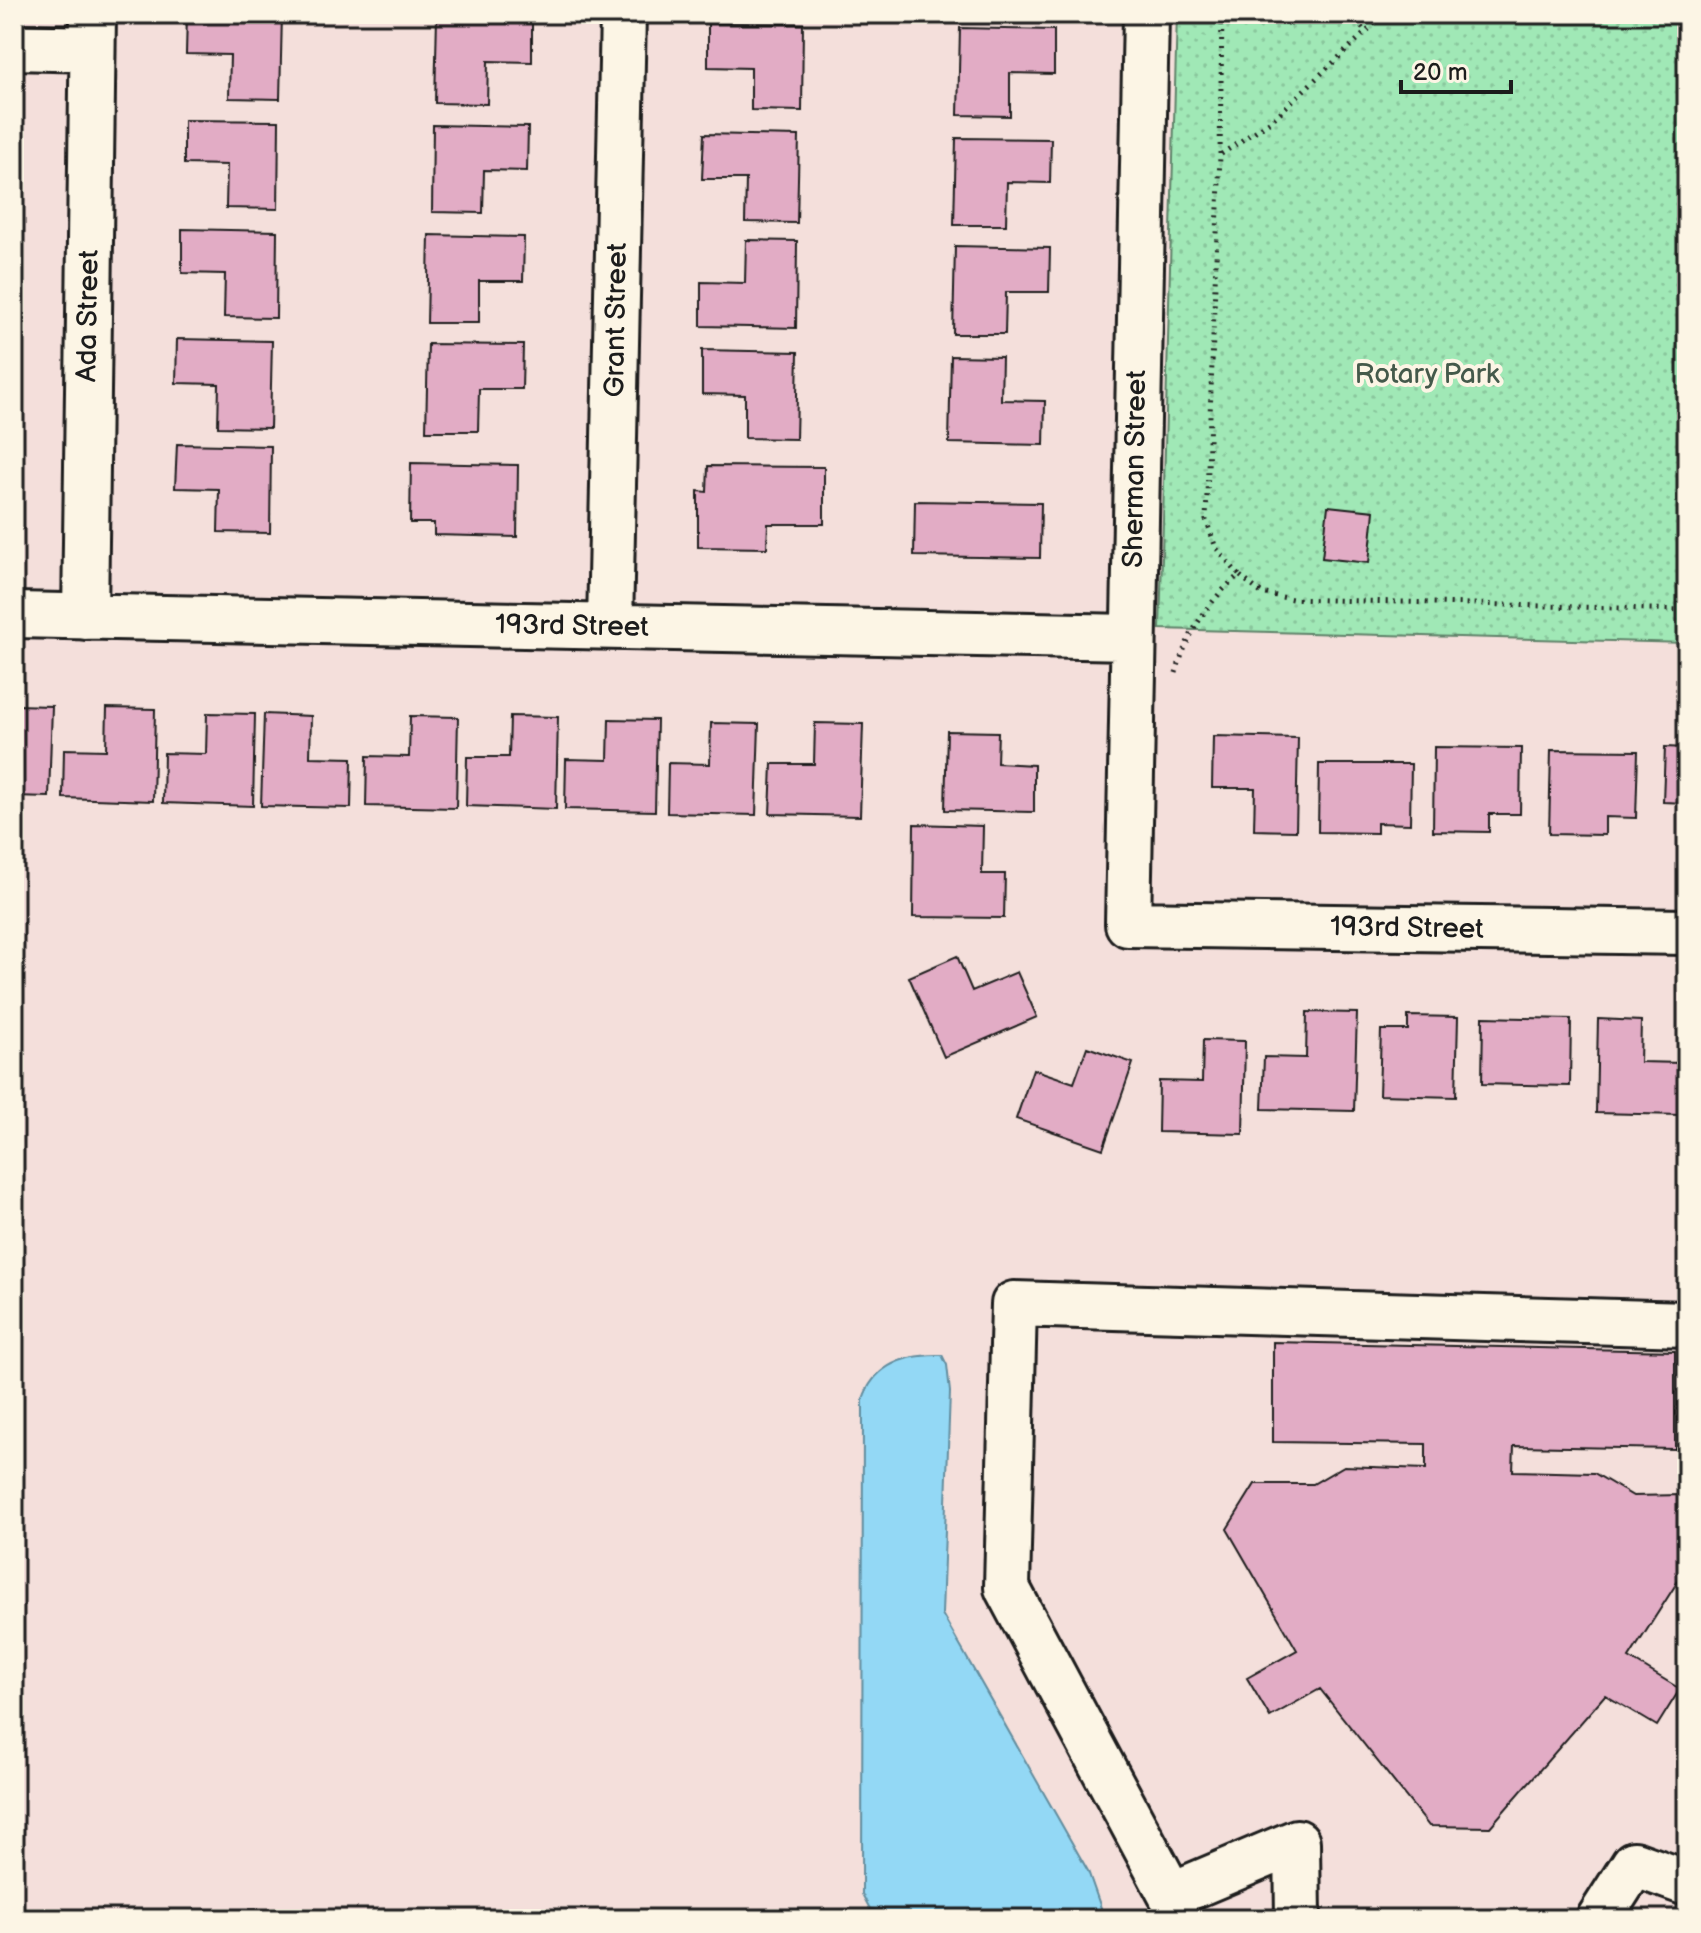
<svg xmlns="http://www.w3.org/2000/svg" width="1701" height="1933" font-family="'Balsamiq Sans',sans-serif">
<style>
.park{fill:url(#park-dots);stroke:#5e8269;stroke-width:2}
.water{fill:#93d8f5;stroke:#638d9e;stroke-width:2}
.building{fill:#e2acc5;stroke:#1c1c1c;stroke-width:2}
.lines{fill:none;stroke-linecap:round;stroke-linejoin:round}
.minor-casing{stroke:#1c1c1c;stroke-width:50}
.path{stroke:#1c1c1c;stroke-width:5;stroke-dasharray:2 6;stroke-linecap:butt}
.minor{stroke:#fcf5e5;stroke-width:44}
.labels{text-anchor:middle;dominant-baseline:central;stroke-width:8;stroke-linejoin:round;paint-order:stroke}
.street-label{font-size:28px;fill:#1c1c1c;stroke:#fcf5e5}
.park-label{font-size:28px;fill:#44594a;stroke:#fcf5e5}
</style>
<defs>
<pattern id="park-dots" width="8" height="8" patternUnits="userSpaceOnUse" patternTransform="scale(2)"><rect width="8" height="8" fill="#a0e8b6"/><path d="M2 2h.1M6 6h.1" fill="none" stroke="#89c69c" stroke-width="1.8" stroke-linecap="round"/></pattern>
</defs>
<rect width="100%" height="100%" fill="#f4dfdb"/>
<filter id="ink" filterUnits="userSpaceOnUse"><feTurbulence type="fractalNoise" baseFrequency=".0125" numOctaves="2"/><feDisplacementMap in="SourceGraphic" scale="16" xChannelSelector="R" yChannelSelector="G"/><feConvolveMatrix kernelMatrix="1 2 1 2 8 2 1 2 1" color-interpolation-filters="sRGB"/></filter>
<g filter="url(#ink)">
<path class="park" d="M1177 14H1687V643L1160 629Z"/>
<path class="water" d="M942 1355 947 1365 950 1392 942 1614 1088 1871 1101 1908V1919C1026 1919 943 1928 870 1909L862 1894 863 1399C875 1363 907 1354 942 1355Z"/>
<path class="building" d="M187 14H282L280 99 229 98 230 55 186 54Z
M437 16 532 18V62L488 61 487 104 435 103Z
M708 23 803 24 802 111 751 110V68L708 67Z
M960 28 1054 30V74L1010 73V116L958 115Z
M184 120 279 121 278 209 226 208 227 165 184 164Z
M433 125 528 127 527 171 484 170 483 213 432 212Z
M704 134 799 136 797 223 745 222 746 179H702Z
M956 138 1051 139 1050 183 1007 182 1006 225H954Z
M182 229 277 231 276 318 224 317 225 274 182 273Z
M429 235 524 237 523 281H479V323H427Z
M746 240 797 241 796 328 701 326V282L745 283Z
M955 246 1050 248 1049 292H1006L1005 334H953Z
M177 339 272 341 270 428 218 427 219 384 176 383Z
M428 344 523 345 522 389H479L478 431H426Z
M702 350 798 352 796 439 745 438V395L702 394Z
M951 356 1002 357 1001 400 1045 401 1044 445 949 443Z
M177 444 271 446 270 533 218 532 219 489 175 488Z
M411 463 518 465 517 537 434 535V523H410Z
M708 466 824 467V524H768L767 548 698 547V491L707 492Z
M915 501 1041 503 1040 558 914 556Z
M1328 506 1374 511 1369 563 1322 558Z
M14 705 52 706 49 797 14 796Z
M107 708 155 709 153 801 63 798 64 749 106 750Z
M207 713 255 714 253 806 163 803 164 753 206 754Z
M264 714 311 716 310 757 352 758 351 808 261 806Z
M410 716 458 717 456 808 366 806 367 756 409 757Z
M510 716 558 717 556 809 466 806 467 757H509Z
M609 719 657 720 655 811 565 809 566 759 608 760Z
M711 723 759 724 756 815 667 813 668 763 710 764Z
M815 723 863 724 860 816 770 814 772 764H814Z
M947 731 998 732 997 763 1034 765V812L945 810Z
M1213 736 1298 738 1296 831 1254 830 1255 788H1212Z
M1434 747 1521 748 1520 814H1489V832L1433 831Z
M1665 747 1687 748V803L1663 802Z
M1551 750 1638 751 1636 818 1605 817V835L1549 834Z
M1319 764H1411L1410 824 1377 823V833L1318 832Z
M914 824 983 826 982 874H1005L1004 918 913 917Z
M957 956 972 991 1017 972 1037 1017 944 1057 909 977Z
M1307 1012 1357 1013 1354 1111 1262 1109 1264 1057 1306 1058Z
M1408 1016 1458 1017 1456 1097 1379 1095 1381 1030H1408Z
M1483 1017 1571 1019 1570 1086 1482 1084Z
M1598 1019 1641 1021 1640 1062 1682 1063 1681 1115 1596 1113Z
M1203 1040 1245 1041 1243 1134 1158 1132 1159 1081 1202 1082Z
M1087 1047 1133 1063 1103 1149 1016 1119 1033 1069 1074 1083Z
M1273 1342 1675 1351V1449L1514 1446 1513 1471 1594 1473 1633 1496 1682 1495 1687 1504V1567L1629 1658 1680 1689 1657 1726 1605 1695 1490 1827 1429 1826 1320 1689 1270 1717 1247 1678 1297 1650 1227 1529 1255 1484H1313L1344 1466 1426 1469V1444L1273 1442Z"/>
<g class="lines">
<defs>
<path id="minor" d="M1146 14 1128 924 1687 932
M14 47 92 49
M14 615 1131 637
M85 617 93 14
M610 626 623 14
M1298 1919 1297 1842 1171 1895 1007 1588 1014 1304 1687 1324
M1599 1919 1634 1864 1687 1883"/>
</defs>
<use href="#minor" class="minor-casing"/>
<path class="path" d="M1352 14 1365 32
M1220 154 1222 14
M1239 575 1216 548 1206 520 1220 155 1272 120 1385 14
M1176 673C1187 634 1208 601 1239 575L1261 593 1292 599 1687 610"/>
<use href="#minor" class="minor"/>
</g>
</g>
<g class="labels">
<g class="street-label">
<text transform="translate(88 316) rotate(-89)">Ada Street</text>
<text transform="translate(616 320) rotate(-89)">Grant Street</text>
<text transform="translate(1135 469) rotate(-89)">Sherman Street</text>
<text transform="translate(572 626) rotate(1)">193rd Street</text>
<text transform="translate(1407 928) rotate(1)">193rd Street</text>
</g>
<g class="park-label">
<text x="1427" y="374">Rotary Park</text>
</g>
</g>
<rect width="1701" height="1933" fill="none" stroke="#fcf5e5" stroke-width="48"/>
<rect x="24" y="24" width="1653" height="1885" fill="none" stroke="#1c1c1c" stroke-width="3" filter="url(#ink)"/>
<path d="M1401 80v12h110v-12" fill="none" stroke="#1c1c1c" stroke-width="4"/>
<text x="1413" y="80" font-size="24" fill="#1c1c1c" stroke="#fcf5e5" stroke-width="6" paint-order="stroke">20 m</text>
</svg>
